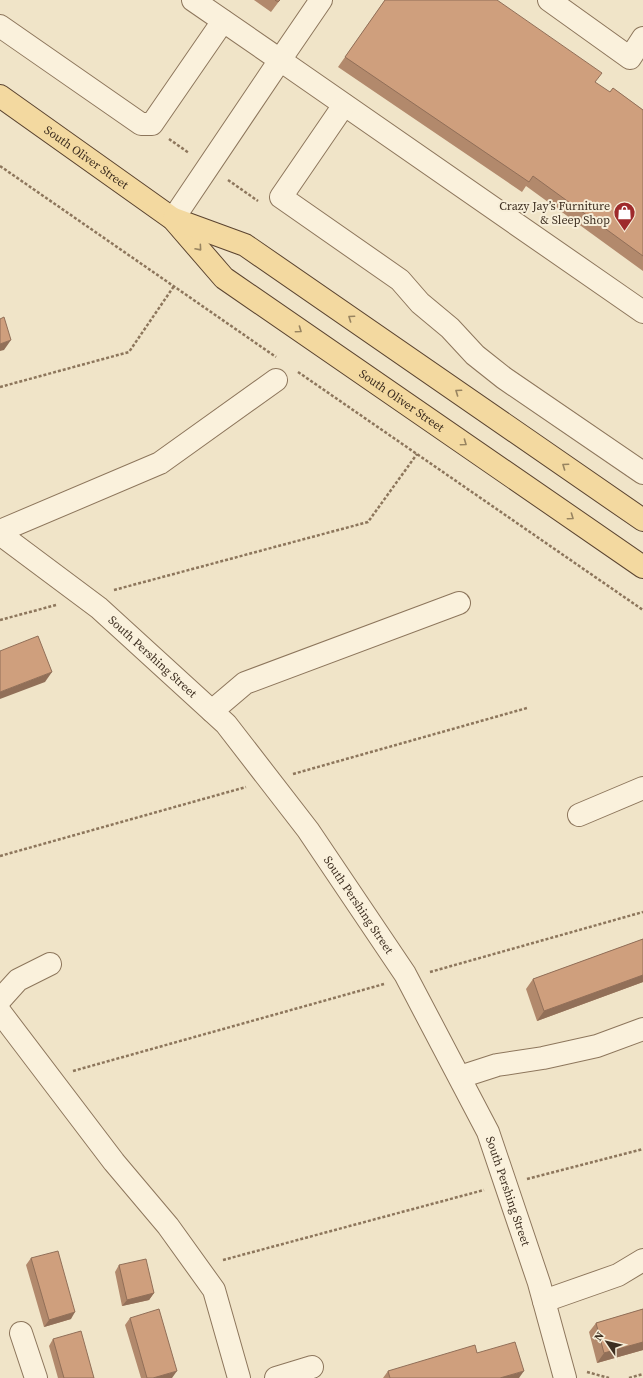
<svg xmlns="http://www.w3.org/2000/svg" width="643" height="1378" font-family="'Source Serif 4',serif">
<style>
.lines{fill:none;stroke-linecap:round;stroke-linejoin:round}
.minor-casing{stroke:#8d765c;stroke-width:24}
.major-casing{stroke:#5b4430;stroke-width:24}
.path{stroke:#8d765c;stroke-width:2.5;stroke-dasharray:3 2;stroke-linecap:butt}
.minor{stroke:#faf1dc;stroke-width:22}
.major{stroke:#f3d9a0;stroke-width:22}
.wall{fill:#b2896c}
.shaded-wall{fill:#916f58}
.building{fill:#cf9f7d;stroke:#916f58}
.oneway{stroke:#988460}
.labels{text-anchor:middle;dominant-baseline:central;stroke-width:4;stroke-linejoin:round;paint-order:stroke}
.street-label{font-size:12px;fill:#3d2e20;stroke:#f7eed8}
.poi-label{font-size:12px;fill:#3d2e20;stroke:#f7eed8;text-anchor:end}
</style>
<rect width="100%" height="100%" fill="#f0e4c8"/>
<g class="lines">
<defs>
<g id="minor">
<path d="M321 0 280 60 643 312"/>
<path d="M549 0 630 58 643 38"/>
<path d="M0 26 141 124H152L223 21"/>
<path d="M344 105 281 197 400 280 420 303 450 328 475 355 504 378 643 473"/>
<path d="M173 219 280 60 193 0"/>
<path d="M0 531 160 463 276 380"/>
<path id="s1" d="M0 534 99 608 226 724 308 830 405 974 488 1132 539 1283 565 1378"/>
<path d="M212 711 245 683 459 603"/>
<path d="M579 815 643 788"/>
<path d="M0 1000 18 980 50 964"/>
<path d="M0 1012 114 1162 168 1226 214 1290 239 1378"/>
<path d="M460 1077 497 1065 543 1058 597 1046 643 1029"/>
<path d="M544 1301 618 1275 643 1260"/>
<path d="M21 1333 36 1378"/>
<path d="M276 1378 312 1367"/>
</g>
<g id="major">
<path id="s2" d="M0 96 173 219 224 278 643 567"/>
<path d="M174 219 245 245 643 520"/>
</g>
</defs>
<use href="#minor" class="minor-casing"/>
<use href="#major" class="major-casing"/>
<path class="path" d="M169 139 189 153
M0 166 276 357
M228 180 258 201
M298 372 643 610
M0 387 129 352 174 286
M114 590 368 522 417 454
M0 620 56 605
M293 774 527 708
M0 856 246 787
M430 972 643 912
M73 1071 384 984
M527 1179 643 1149
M223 1260 484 1190
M587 1372 609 1378
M629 1378 643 1374"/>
<use href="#minor" class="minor"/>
<use href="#major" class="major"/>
</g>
<path class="wall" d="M254 0H280L271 12Z
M385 0 610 92 613 88 643 110V271L526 186 522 192 338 67Z
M643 939V982L537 1021 526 989 533 979Z
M31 1258 71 1319 44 1327 26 1265Z
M119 1265 154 1293 149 1300 122 1306 115 1272Z
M643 1309V1350L597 1363 589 1332 596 1323Z
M130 1318 172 1378H141L125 1325Z
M53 1339 94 1378H58L49 1346Z
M477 1353 519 1378H383L388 1371Z"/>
<path class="shaded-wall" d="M11 340 4 350 0 351V344Z
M52 672 45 682 0 699V692Z
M643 975V982L537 1021 544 1011Z
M154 1293 149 1300 122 1306 127 1300Z
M75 1312 71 1319 44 1327 49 1320Z
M643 1342V1350L597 1363 604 1353Z
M177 1371 172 1378H153Z
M524 1371 519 1378H500Z"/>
<path class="building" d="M275 0H280L278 2Z
M385 0H497L602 73 595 82 610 92 613 88 643 110V256L533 176 529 182 345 57Z
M4 317 11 340 0 344V319Z
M38 636 52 672 0 692V651Z
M643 939V975L544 1011 533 979Z
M58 1251 75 1312 49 1320 31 1258Z
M146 1259 154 1293 127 1300 119 1265Z
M159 1309 177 1371 153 1378H147L130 1318Z
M643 1309V1342L604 1353 596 1323Z
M81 1331 94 1378H64L53 1339Z
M515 1342 524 1371 500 1378H390L388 1371 475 1345 477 1353Z"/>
<defs><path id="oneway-chevron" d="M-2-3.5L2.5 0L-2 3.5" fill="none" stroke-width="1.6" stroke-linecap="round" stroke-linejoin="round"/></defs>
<g class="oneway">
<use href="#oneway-chevron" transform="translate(199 248) rotate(49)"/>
<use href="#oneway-chevron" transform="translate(351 318) rotate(-145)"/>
<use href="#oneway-chevron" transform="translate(299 330) rotate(35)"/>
<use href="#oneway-chevron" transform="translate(458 392) rotate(-145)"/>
<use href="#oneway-chevron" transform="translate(464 443) rotate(35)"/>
<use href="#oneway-chevron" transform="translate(565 466) rotate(-145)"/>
<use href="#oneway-chevron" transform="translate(571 517) rotate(35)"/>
</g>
<defs>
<symbol id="shop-pin" viewBox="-11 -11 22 30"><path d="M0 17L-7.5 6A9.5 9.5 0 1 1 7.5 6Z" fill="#9e2a2b" stroke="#f7eed8"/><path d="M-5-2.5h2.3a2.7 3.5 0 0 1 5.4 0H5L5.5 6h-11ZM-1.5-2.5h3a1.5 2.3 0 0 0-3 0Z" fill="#fff"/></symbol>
</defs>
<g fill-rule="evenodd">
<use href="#shop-pin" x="612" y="200" width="25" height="34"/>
</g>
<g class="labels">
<g class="street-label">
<text stroke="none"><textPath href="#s2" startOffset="106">South Oliver Street</textPath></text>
<text stroke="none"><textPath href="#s2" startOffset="506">South Oliver Street</textPath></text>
<text stroke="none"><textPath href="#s1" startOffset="196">South Pershing Street</textPath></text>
<text stroke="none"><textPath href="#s1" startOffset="520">South Pershing Street</textPath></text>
<text stroke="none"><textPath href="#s1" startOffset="844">South Pershing Street</textPath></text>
</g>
<g class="poi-label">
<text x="610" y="206">Crazy Jay’s Furniture<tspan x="610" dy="14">&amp; Sleep Shop</tspan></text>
</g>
</g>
<g transform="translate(607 1342) rotate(305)" stroke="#f7eed8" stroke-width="3" paint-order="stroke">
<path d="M0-3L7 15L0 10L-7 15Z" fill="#3d2e20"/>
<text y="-6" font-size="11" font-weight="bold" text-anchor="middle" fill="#3d2e20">N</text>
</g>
</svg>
